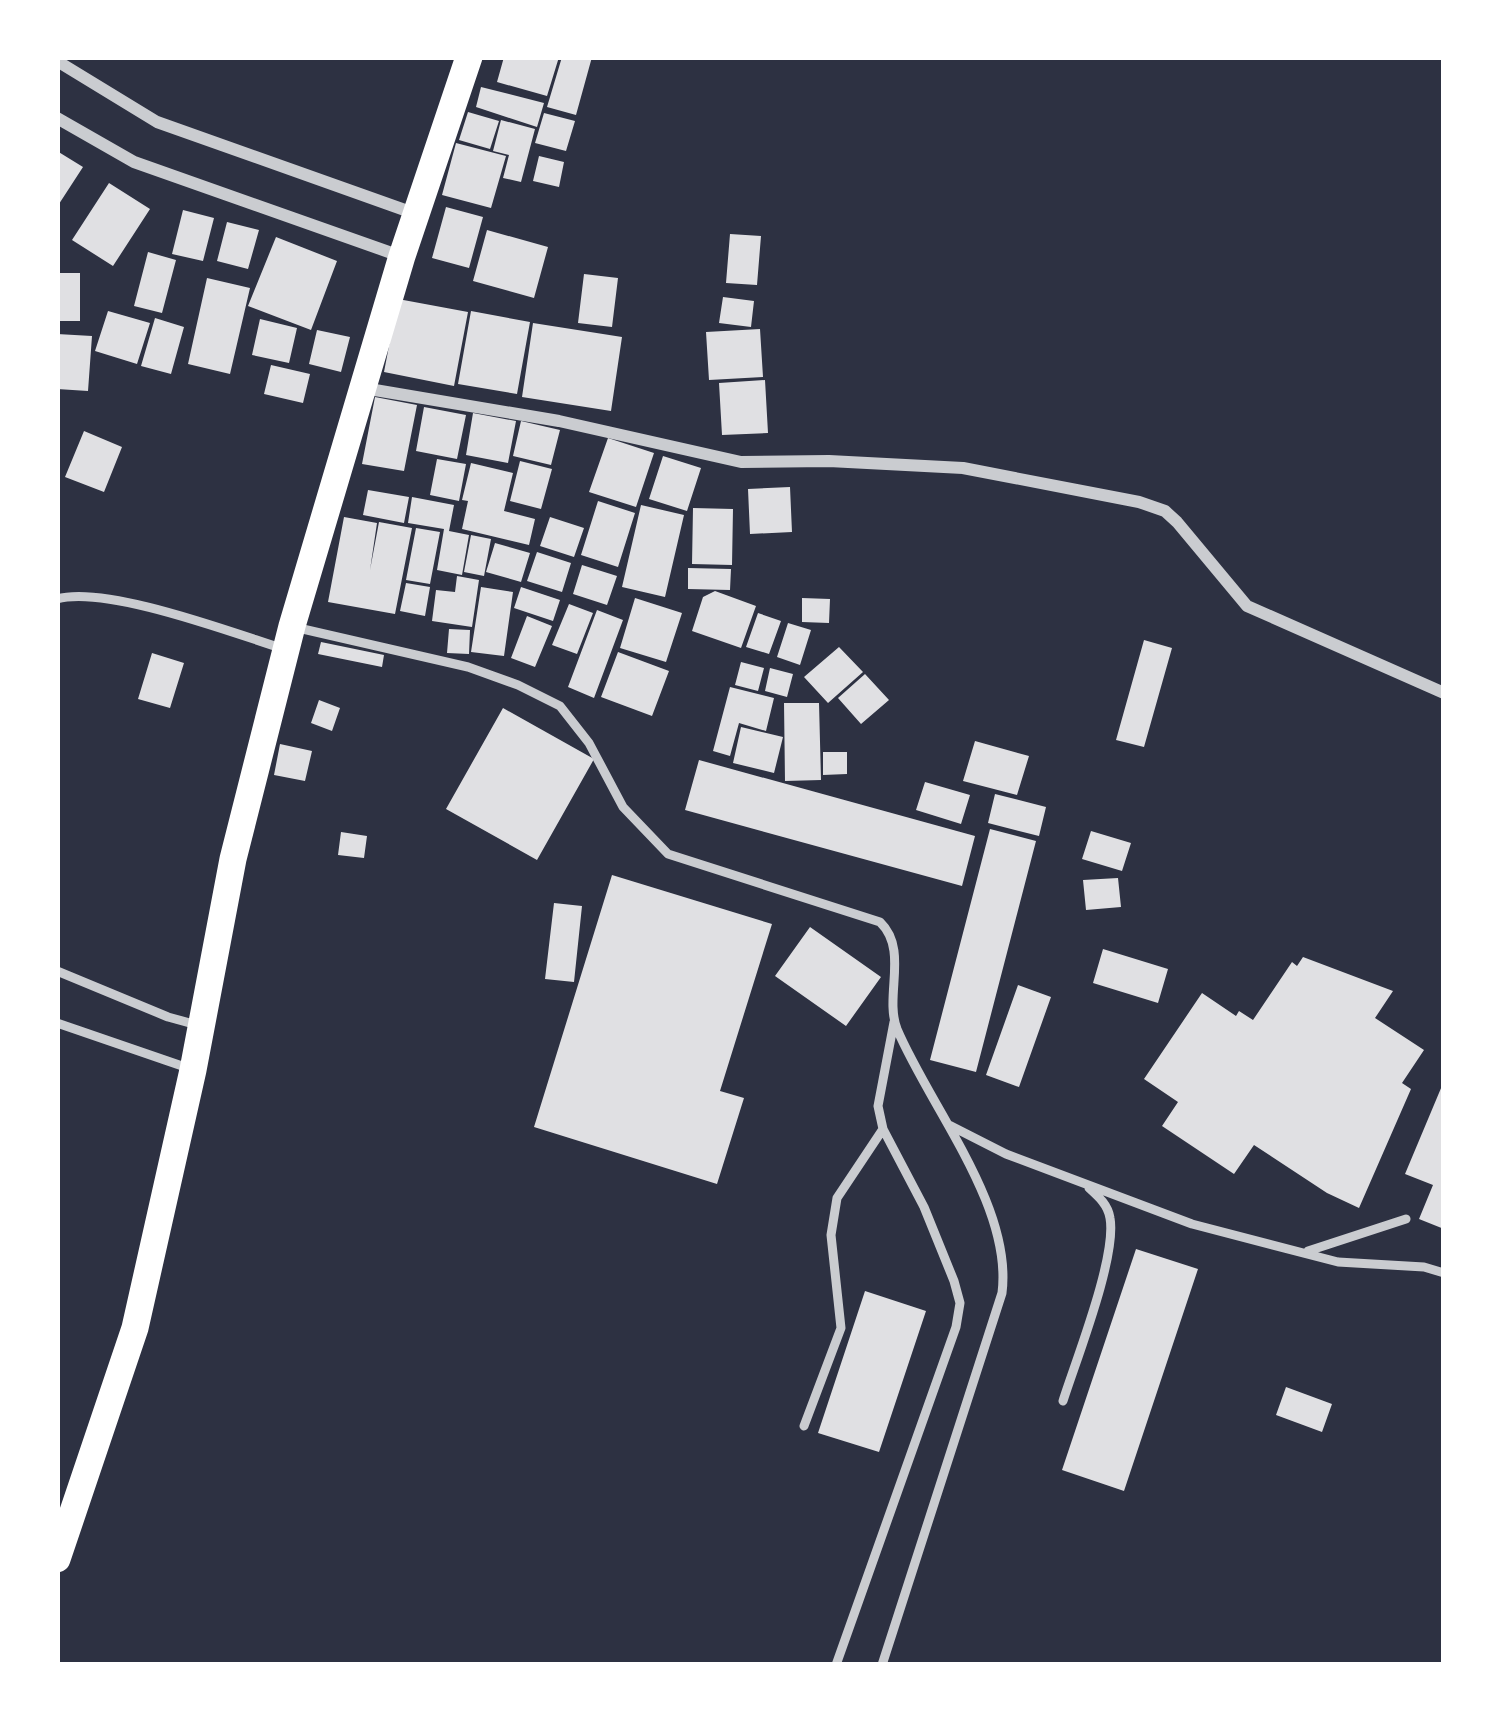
<svg xmlns="http://www.w3.org/2000/svg" width="1501" height="1722" font-family="Jost,sans-serif">
<style>
.building{fill:#e0e0e3}
.lines{fill:none;stroke-linecap:round;stroke-linejoin:round}
.service{stroke:#caccd0;stroke-width:9}
.minor{stroke:#caccd0;stroke-width:12}
.primary{stroke:#fff;stroke-width:27}
</style>
<rect width="100%" height="100%" fill="#2d3142"/>
<path class="building" d="M504 57H559L547 96 497 82Z
M562 57H592L576 115 547 107Z
M481 87 544 103 537 127 476 107Z
M468 112 499 121 490 149 459 140Z
M544 113 575 121 566 151 535 143Z
M501 120 535 129 521 182 503 178 509 155 493 151Z
M456 143 506 156 491 208 442 195Z
M57 151 83 167 57 207Z
M539 156 564 162 559 187 533 181Z
M109 183 150 209 113 266 72 240Z
M446 207 483 217 469 268 432 258Z
M183 210 214 218 203 261 172 254Z
M227 222 259 230 248 269 217 261Z
M487 230 548 247 534 298 473 281Z
M730 234 761 236 757 285 726 283Z
M276 237 337 261 311 330 248 306Z
M148 252 176 260 162 313 134 306Z
M57 273H80V321H57Z
M584 274 618 278 612 327 578 323Z
M207 278 250 288 230 374 188 364Z
M723 297 754 301 751 327 719 323Z
M398 299 468 312 454 386 384 372Z
M108 311 150 323 137 364 95 351Z
M471 311 530 322 517 394 458 384Z
M155 318 184 327 171 374 141 366Z
M260 319 297 328 289 363 252 355Z
M533 323 622 337 611 411 522 397Z
M760 329 763 377 709 380 706 332Z
M317 330 350 337 341 372 309 364Z
M57 334 92 336 88 391 57 389Z
M271 365 310 374 303 403 264 394Z
M765 380 768 433 722 435 719 383Z
M375 397 417 405 404 471 362 464Z
M424 407 466 415 457 459 416 451Z
M473 413 516 421 508 463 466 455Z
M521 421 560 430 551 465 513 456Z
M84 431 122 447 104 492 65 477Z
M608 438 654 453 636 507 589 492Z
M663 456 701 468 687 511 649 499Z
M437 459 466 464 459 501 430 495Z
M520 461 552 469 541 509 510 501Z
M471 463 513 473 504 511 535 519 529 545 462 529 468 501 462 500Z
M790 487 792 532 750 534 748 489Z
M368 490 409 497 404 523 363 515Z
M412 497 454 505 449 531 469 535 462 575 437 570 444 529 408 523Z
M598 501 635 513 618 567 581 555Z
M641 505 684 515 665 597 622 587Z
M693 508 733 509 732 565 692 564Z
M344 517 377 523 370 570 379 522 412 528 395 614 328 602Z
M550 517 584 528 574 557 540 546Z
M416 528 440 532 430 584 406 580Z
M471 535 491 539 484 576 464 572Z
M495 543 530 553 521 582 486 572Z
M537 552 571 563 562 592 527 581Z
M582 565 617 576 607 605 573 594Z
M688 568 731 569 730 590 688 589Z
M457 576 479 580 472 627 432 621 436 590 455 592Z
M406 583 430 587 425 616 400 611Z
M481 587 513 592 504 656 471 652Z
M521 587 560 600 553 621 514 608Z
M715 591 756 606 741 648 692 631 703 597Z
M635 598 682 613 666 662 620 648Z
M802 598 830 599 829 623 802 622Z
M569 604 593 613 577 654 552 645Z
M597 610 623 620 594 698 568 687Z
M758 613 781 621 769 654 746 647Z
M527 616 552 626 535 667 511 658Z
M788 623 811 630 800 665 777 657Z
M449 629 470 630 469 654 447 653Z
M1144 640 1172 648 1144 747 1116 740Z
M321 642 384 655 382 667 318 654Z
M839 647 863 672 828 703 804 677Z
M618 652 669 671 652 716 601 697Z
M152 653 184 663 170 708 138 699Z
M741 662 764 668 758 691 735 685Z
M770 668 793 674 787 697 765 691Z
M865 674 889 700 861 724 838 698Z
M730 687 774 698 766 731 739 723 730 756 713 751Z
M319 700 340 708 332 731 311 723Z
M784 703H819L821 780 785 781Z
M503 708 594 759 537 860 446 809Z
M741 727 783 737 774 773 733 763Z
M975 741 1029 756 1017 795 963 781Z
M280 744 312 751 305 781 274 775Z
M823 752H847V774L823 775Z
M699 760 975 836 962 886 685 810Z
M925 782 970 795 961 824 916 810Z
M995 794 1046 807 1039 836 988 823Z
M990 829 1036 841 976 1072 930 1060Z
M1091 831 1131 843 1122 871 1082 859Z
M341 832 367 836 364 858 338 855Z
M612 875 772 924 720 1091 744 1098 717 1184 534 1127Z
M1118 878 1121 907 1086 910 1083 880Z
M554 903 582 906 574 982 545 979Z
M810 927 881 977 846 1026 775 976Z
M1103 949 1168 969 1158 1003 1093 983Z
M1303 957 1393 991 1375 1018 1424 1050 1402 1083 1411 1089 1359 1208 1327 1193 1254 1145 1234 1174 1162 1126 1178 1102 1144 1079 1202 993 1236 1016 1239 1011 1253 1020 1292 962 1297 966Z
M1018 985 1051 997 1019 1087 986 1075Z
M1444 1081V1229L1419 1219 1433 1185 1405 1174Z
M1136 1249 1198 1269 1124 1491 1062 1470Z
M865 1291 926 1311 879 1452 818 1433Z
M1286 1387 1332 1404 1322 1432 1276 1415Z"/>
<g class="lines">
<path class="service" d="M57 599C106 585 233 633 284 649
M294 627 468 667 518 685 560 706 589 743 623 807 668 854 880 922C909 950 884 996 897 1029 930 1107 1013 1206 1002 1293L882 1665
M57 971 168 1017 197 1025
M57 1023 188 1068
M949 1125 1006 1154 1192 1224 1338 1262 1424 1267 1444 1273
M1308 1251 1406 1219
M1063 1401C1076 1360 1117 1257 1110 1218 1108 1205 1099 1197 1089 1188
M804 1426 841 1328 831 1235 837 1198 883 1129
M836 1665 956 1327 960 1303 954 1281 924 1207 883 1129 878 1106 894 1022"/>
<path class="minor" d="M57 61 157 122 416 214
M57 118 134 162 400 256
M363 388 559 421 741 462 829 461 963 468 1139 502 1165 511 1177 522 1247 606 1444 693"/>
<path class="primary" d="M57 1559 135 1328 193 1070 233 859 292 626 402 256 469 57"/>
</g>
<rect width="1501" height="1722" fill="none" stroke="#ffffff" stroke-width="120"/>
</svg>
